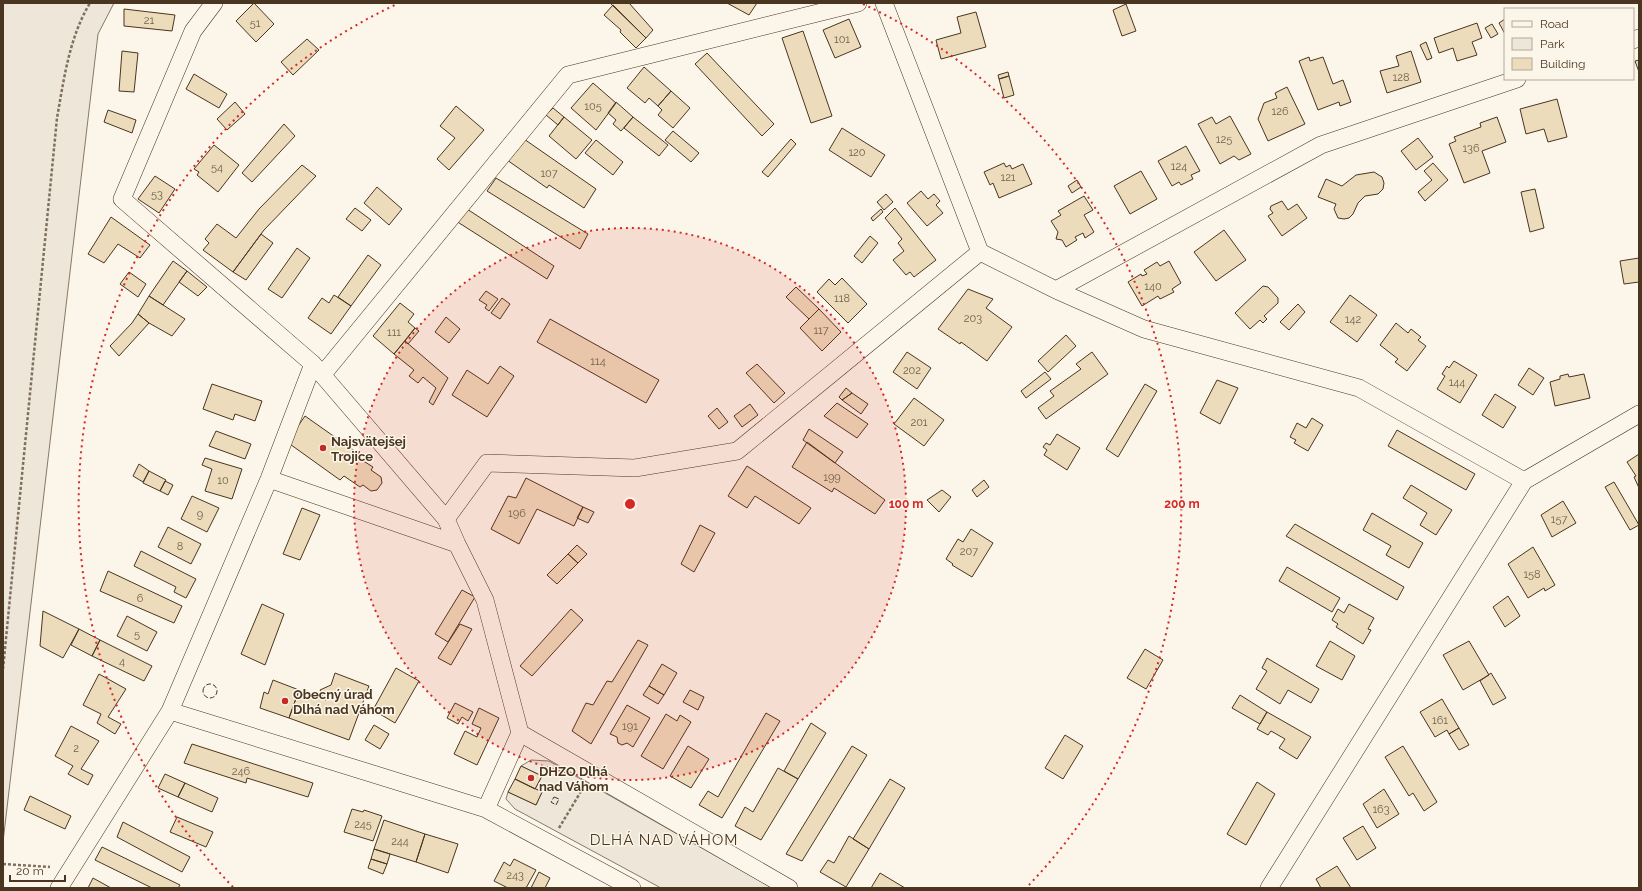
<svg xmlns="http://www.w3.org/2000/svg" width="1642" height="891" font-family="Raleway,sans-serif">
<style>
.green{fill:#ede6d9;stroke:#887966}
.building{fill:#ecdcbc;stroke:#4a3520}
.lines{fill:none;stroke-linecap:round;stroke-linejoin:round}
.minor-casing{stroke:#4a3520;stroke-width:18}
.path{stroke:#7f6f5c;stroke-width:2.5;stroke-dasharray:3 2;stroke-linecap:butt}
.minor{stroke:#fbf6e9;stroke-width:17}
.fence{stroke:#4a3520;stroke-width:1;stroke-dasharray:5 2;stroke-linecap:butt}
.ring{fill:none;stroke:#d62828;stroke-width:2;stroke-dasharray:2 4}
.poi-dot{fill:#c62828;stroke:#fbf6e9;stroke-width:1.5}
.labels{text-anchor:middle;dominant-baseline:central;stroke-width:3;stroke-linejoin:round;paint-order:stroke}
.number-label{font-size:11px;fill:#725f47}
.poi-label{font-size:13px;font-weight:bold;fill:#4a3520;stroke:#fbf6e9;text-anchor:start}
.quarter-label{font-size:15px;letter-spacing:1px;fill:#4a3520;stroke:#fbf6e9}
.centre{fill:#d62828;stroke:#fbf6e9;stroke-width:2}
.ring-label{font-size:12px;text-anchor:middle;font-weight:bold;fill:#d62828;stroke:#fbf6e9;stroke-width:3;stroke-linejoin:round;paint-order:stroke}
</style>
<rect width="100%" height="100%" fill="#fbf6e9"/>
<path class="green" d="M3 3H114L98 34 3 842Z
M531 760 549 761 772 888H661L515 809 506 799 508 792 536 805 542 792 535 789 542 776 521 766Z"/>
<path class="building" d="M254 3 274 24 256 42 236 21Z
M610 3H629L653 30 646 38Z
M727 3H757L749 15Z
M1126 4 1136 31 1122 36 1113 10Z
M613 5 646 38 636 48 620 32 621 30 604 15Z
M124 9 175 15 172 31 124 26Z
M976 12 986 47 941 59 936 40 961 33 957 17Z
M849 19 861 47 835 58 823 30Z
M1505 19V34L1499 23Z
M1477 23 1482 38 1472 42 1477 55 1457 61 1453 48 1439 53 1434 38Z
M1492 24 1498 34 1491 38 1485 28Z
M803 31 832 116 811 123 782 38Z
M307 39 319 50 293 75 281 62Z
M1426 42 1432 58 1427 60 1420 45Z
M122 51 138 53 134 92 119 91Z
M1411 51 1421 82 1387 93 1380 71 1399 66 1396 56Z
M707 53 774 124 762 136 695 64Z
M1309 57 1310 61 1323 57 1333 84 1343 80 1351 102 1340 106 1339 102 1318 110 1299 61Z
M1639 60V72L1635 61Z
M644 67 671 91 658 106 649 98 645 103 627 88Z
M1008 72 1009 76 999 79 998 75Z
M194 74 227 94 219 108 186 89Z
M1009 76 1014 95 1004 98 999 79Z
M593 83 616 103 596 130 571 108Z
M1287 87 1305 124 1268 141 1258 119 1264 103 1277 98 1275 93Z
M671 91 690 108 673 128 658 115 662 110 658 106Z
M1557 99 1567 137 1548 142 1544 129 1526 134 1520 109Z
M235 102 245 114 227 130 217 119Z
M616 102 633 117 621 131 613 124 616 120 608 113Z
M456 106 484 130 449 170 437 159 455 138 440 126Z
M553 108 564 117 558 125 546 115Z
M108 110 136 120 132 133 104 122Z
M1230 116 1251 154 1239 160 1234 156 1220 164 1198 124 1212 117 1216 124Z
M564 117 592 140 576 159 549 136Z
M633 117 668 145 659 156 624 128Z
M1497 117 1506 142 1482 151 1490 173 1464 183 1449 144 1456 141 1454 137 1481 127 1480 123Z
M284 124 295 136 252 182 242 173Z
M842 128 885 155 871 177 829 150Z
M673 131 699 153 691 162 665 140Z
M1418 138 1433 157 1416 170 1401 151Z
M524 139 596 189 584 208 549 185 547 188 507 160Z
M791 139 796 144 768 177 762 172Z
M596 140 623 162 613 175 585 153Z
M214 145 239 165 218 192 197 175 199 172 194 169Z
M1186 146 1200 171 1191 175 1193 179 1181 185 1179 182 1172 186 1158 161Z
M1004 163 1006 167 1010 165 1012 169 1023 164 1032 184 999 198 993 183 990 185 984 172Z
M1433 163 1448 180 1425 201 1418 192 1432 180 1424 171Z
M302 165 316 176 264 230 233 272 203 250 209 243 205 239 217 224 236 238 259 209Z
M1141 171 1157 199 1130 214 1114 186Z
M1374 172 1382 177 1384 183 1383 189 1378 194 1365 196 1358 203 1353 214 1349 218 1344 219 1338 218 1334 209 1336 204 1318 197 1326 179 1342 186 1356 175Z
M155 176 175 189 159 213 138 199Z
M496 178 588 234 580 249 487 191Z
M1077 180 1081 187 1072 193 1068 186Z
M377 187 402 209 389 225 364 203Z
M1535 189 1544 228 1530 232 1521 192Z
M921 191 928 199 934 194 940 201 936 205 943 213 927 226 907 203Z
M886 194 893 202 884 210 877 202Z
M1084 196 1093 210 1084 215 1094 232 1085 238 1083 233 1075 237 1077 240 1066 247 1062 240 1056 239 1058 232 1051 221 1061 215 1058 211Z
M1282 201 1288 210 1297 204 1307 218 1282 236 1268 216 1273 213 1270 209 1271 206Z
M355 208 371 220 362 231 346 219Z
M895 208 936 260 914 277 910 272 906 275 893 260 904 251 898 243 902 239 885 218Z
M467 209 554 266 547 279 456 221Z
M881 209 883 212 873 221 871 218Z
M111 217 150 245 140 258 118 244 104 263 88 254Z
M1224 230 1246 260 1216 281 1194 252Z
M261 234 273 243 246 280 233 272Z
M870 236 878 243 862 263 854 256Z
M297 248 310 258 282 298 268 289Z
M368 255 381 265 351 306 338 297Z
M1639 258V282L1624 284 1620 261Z
M173 261 187 271 163 305 149 296Z
M1169 261 1181 283 1172 289 1174 292 1160 299 1158 296 1142 306 1128 282 1141 274 1142 276 1147 274 1144 270 1157 262 1160 266Z
M187 271 207 287 198 296 179 282Z
M129 272 146 284 138 297 120 284Z
M842 278 867 304 848 323 817 292 829 279 835 285Z
M1263 286 1268 287 1278 298V303L1264 316 1267 319 1263 323 1260 320 1250 329 1235 313Z
M796 287 819 309 809 319 786 297Z
M968 289 993 299 986 308 1012 327 987 361 961 342 960 344 938 329Z
M486 291 498 299 489 311 485 308 487 305 479 300Z
M334 295 351 306 331 334 308 318 322 298 329 303Z
M1350 295 1377 315 1357 342 1330 322Z
M149 296 185 319 172 336 149 323 138 314Z
M502 298 510 304 500 319 491 313Z
M400 303 414 314 408 322 415 328 394 354 373 336Z
M1298 304 1305 312 1289 330 1280 322Z
M819 309 841 332 822 351 800 328Z
M138 314 149 323 119 356 110 346 132 323Z
M446 317 460 329 449 343 435 332Z
M550 319 659 380 646 403 537 342Z
M1396 323 1408 333 1411 329 1421 337 1418 340 1426 346 1407 371 1395 362 1398 359 1380 345Z
M415 328 419 331 408 344 405 341Z
M1066 335 1076 346 1048 372 1038 361Z
M405 341 448 378 433 405 429 402 436 388 423 377 418 383 409 376 414 370 394 354Z
M907 352 931 368 917 389 893 372Z
M1092 352 1108 374 1046 419 1038 408 1054 396 1050 391 1081 369 1076 364Z
M1454 361 1477 375 1460 403 1437 389 1445 376 1442 374 1447 366 1449 368Z
M757 364 785 393 774 403 746 373Z
M500 366 514 376 487 417 452 395 467 370 488 384Z
M1529 368 1544 378 1533 395 1518 385Z
M1045 372 1051 379 1026 398 1021 391Z
M1568 374 1569 377 1584 374 1590 398 1555 406 1550 382 1560 379V376Z
M1217 380 1238 388 1220 424 1200 413Z
M212 384 262 401 255 421 235 414 233 420 203 409Z
M1145 384 1157 391 1118 457 1106 449Z
M846 388 852 393 842 400 839 397Z
M852 393 868 404 861 414 842 400Z
M1495 394 1516 407 1503 428 1482 415Z
M914 398 944 420 924 446 894 424Z
M837 403 868 424 857 438 824 416Z
M750 404 758 415 742 427 734 416Z
M717 408 728 422 719 429 708 416Z
M305 416 359 454 357 457 373 467 371 470 381 477 382 483 377 490 371 491 363 485 360 487 344 476 340 480 287 442Z
M1312 418 1323 425 1308 451 1294 443 1296 440 1290 437 1297 423 1306 428Z
M809 429 843 452 835 463 803 440Z
M1397 430 1475 474 1466 490 1388 446Z
M216 431 251 444 245 459 209 446Z
M1057 434 1080 448 1067 470 1044 455 1047 450 1043 447 1046 443 1050 445Z
M807 442 885 500 875 514 834 488 832 492 792 467Z
M1639 454V488L1634 477 1636 476 1627 462Z
M205 458 242 469 232 499 205 491 212 469 202 465Z
M139 464 149 471 143 482 133 476Z
M747 466 811 508 799 524 755 496 747 508 728 496Z
M149 471 166 480 160 491 143 483Z
M526 478 583 507 574 526 537 509 519 544 491 529 508 496 516 498Z
M984 480 989 487 977 497 972 490Z
M165 481 173 485 168 495 160 491Z
M1614 482 1639 525 1630 530 1605 487Z
M1411 485 1452 510 1436 535 1420 525 1427 513 1403 498Z
M942 490 951 497 939 512 927 500Z
M192 496 219 508 207 532 181 519Z
M1563 501 1576 523 1552 537 1541 515Z
M583 507 594 512 588 523 577 518Z
M302 508 320 515 300 560 283 554Z
M1372 513 1423 543 1409 568 1386 555 1391 546 1363 530Z
M1295 524 1404 587 1397 600 1286 536Z
M700 525 715 533 694 572 681 564Z
M168 527 201 544 191 564 158 547Z
M971 529 993 543 972 577 952 565 953 564 946 559 958 539 963 542Z
M577 545 587 554 578 563 568 554Z
M1533 547 1555 585 1545 591 1544 588 1528 598 1508 564Z
M141 551 196 579 186 598 174 592 176 587 134 566Z
M568 554 578 563 557 584 547 575Z
M1287 567 1340 598 1332 612 1279 581Z
M108 571 182 606 174 623 100 591Z
M462 590 475 597 448 642 435 634Z
M1508 596 1520 616 1505 627 1493 607Z
M262 604 284 614 265 665 241 654Z
M1349 604 1374 618 1368 629 1371 630 1363 644 1336 627 1338 624 1332 620 1338 609 1344 613Z
M571 609 583 620 532 676 520 666Z
M43 611 79 629 63 658 40 646Z
M127 616 157 632 147 651 117 636Z
M460 624 472 629 451 665 438 658Z
M79 629 100 640 92 656 71 645Z
M100 640 152 666 144 681 92 656Z
M638 640 648 645 591 744 572 731 586 703 593 705 607 681 612 682Z
M1330 641 1355 656 1342 680 1316 666Z
M1469 641 1489 675 1463 690 1443 655Z
M1145 649 1163 660 1146 689 1127 678Z
M1267 658 1319 689 1311 703 1288 690 1280 704 1256 689 1267 671 1262 668Z
M662 664 677 673 664 695 649 686Z
M396 668 419 681 395 723 373 710Z
M335 673 369 686 349 740 289 718 299 690 326 700 327 697 323 696 320 690 331 685Z
M1491 673 1506 698 1493 705 1480 681Z
M99 674 126 689 108 717 121 724 115 734 97 723 101 714 83 705Z
M273 680 299 690 289 718 260 708 264 692 268 694Z
M649 686 664 695 658 704 643 695Z
M690 690 704 697 698 710 683 702Z
M1240 695 1267 712 1260 724 1232 708Z
M1442 699 1459 728 1449 734 1447 730 1435 737 1420 712Z
M455 703 473 712 468 721 462 717 458 724 447 718Z
M627 705 650 718 633 747 627 743 622 745 618 743 617 737 610 734Z
M479 708 499 718 477 765 454 754 465 731 477 737 481 728 472 724Z
M1267 712 1311 737 1297 759 1279 748 1285 739 1271 731 1268 735 1257 729Z
M766 713 780 721 722 818 699 805 708 791 718 797Z
M666 714 677 721 680 715 691 722 663 769 641 756Z
M811 723 826 733 798 779 784 771Z
M374 725 389 734 380 749 365 740Z
M71 726 99 741 81 769 93 775 88 785 68 774 73 766 55 756Z
M1459 728 1469 745 1459 750 1449 734Z
M1065 735 1083 746 1063 779 1045 768Z
M192 744 313 783 308 797 247 778 246 783 184 763Z
M688 746 709 759 691 788 670 776Z
M852 746 867 755 802 861 786 854Z
M1403 746 1437 802 1424 811 1413 793 1409 796 1385 757Z
M521 766 542 776 535 789 515 779Z
M778 768 798 779 761 840 735 826 745 807 753 812Z
M165 774 185 783 178 797 158 788Z
M515 779 542 792 536 805 508 792Z
M890 779 905 788 869 849 853 839Z
M1257 782 1275 794 1246 845 1227 834Z
M185 783 218 798 212 812 178 797Z
M1384 789 1399 814 1377 828 1363 804Z
M30 796 71 816 65 829 24 810Z
M352 809 363 812 364 810 382 816 373 841 344 832Z
M177 817 213 832 206 847 170 832Z
M384 820 425 834 416 862 374 849Z
M123 822 190 857 182 872 117 837Z
M1363 826 1376 848 1357 860 1343 838Z
M425 834 458 844 448 873 416 862Z
M849 836 869 849 846 887 820 872 828 860 834 863Z
M102 847 180 885 178 888H152L95 860Z
M374 849 390 854 387 864 371 859Z
M371 859 387 864 383 874 368 868Z
M514 859 536 870 526 888H508L494 881 504 862 510 866Z
M1337 866 1351 888H1321L1316 879Z
M539 872 550 878 545 888H531Z
M880 873 905 888H871Z
M93 878 111 888H88Z"/>
<g class="lines">
<defs>
<path id="minor" d="M214 3 193 31 122 199 313 364 446 519 457 544 485 600 520 733 486 809
M884 3 980 252 1056 290 1321 145 1517 79
M1633 40 1639 38
M1056 290 1144 329 1359 388 1524 481
M323 374 568 75 858 3
M269 479 457 544
M446 519 487 463 635 468 737 451 980 252
M170 711 486 809 632 888
M520 733 789 888
M59 888 170 711 269 479 313 364
M1269 888 1524 481 1639 414"/>
</defs>
<use href="#minor" class="minor-casing"/>
<path class="path" d="M3 669 57 118C64 79 69 38 90 3
M559 828 583 788
M3 864 50 867"/>
<use href="#minor" class="minor"/>
<path class="fence" d="M203 691a7 7 0 1 1 14 0a7 7 0 1 1-14 0Z
M554 797 559 799 556 805 551 802Z"/>
</g>
<circle cx="630" cy="504" r="276" fill="#d62828" fill-opacity=".12"/>
<g class="ring">
<circle cx="630" cy="504" r="276"/>
<path d="M233 887A552 552 0 0 1 397 4M863 4A552 552 0 0 1 1027 887"/>
</g>
<g class="poi-dot">
<circle cx="323" cy="448" r="4"/>
<circle cx="285" cy="701" r="4"/>
<circle cx="531" cy="778" r="4"/>
</g>
<g class="labels">
<g class="number-label">
<text x="149" y="20">21</text>
<text x="255" y="23">51</text>
<text x="842" y="39">101</text>
<text x="1401" y="77">128</text>
<text x="593" y="106">105</text>
<text x="1280" y="111">126</text>
<text x="1224" y="139">125</text>
<text x="1471" y="148">136</text>
<text x="857" y="152">120</text>
<text x="1179" y="166">124</text>
<text x="217" y="167">54</text>
<text x="549" y="173">107</text>
<text x="1008" y="177">121</text>
<text x="157" y="194">53</text>
<text x="1153" y="286">140</text>
<text x="842" y="298">118</text>
<text x="973" y="318">203</text>
<text x="1353" y="319">142</text>
<text x="821" y="330">117</text>
<text x="394" y="332">111</text>
<text x="598" y="361">114</text>
<text x="912" y="370">202</text>
<text x="1457" y="382">144</text>
<text x="919" y="422">201</text>
<text x="832" y="477">199</text>
<text x="223" y="480">10</text>
<text x="517" y="513">196</text>
<text x="200" y="514">9</text>
<text x="1559" y="519">157</text>
<text x="180" y="546">8</text>
<text x="969" y="551">207</text>
<text x="1532" y="574">158</text>
<text x="140" y="598">6</text>
<text x="137" y="634">5</text>
<text x="122" y="661">4</text>
<text x="1440" y="720">161</text>
<text x="630" y="726">191</text>
<text x="76" y="748">2</text>
<text x="241" y="771">246</text>
<text x="1381" y="809">163</text>
<text x="363" y="824">245</text>
<text x="400" y="841">244</text>
<text x="515" y="875">243</text>
</g>
<g class="poi-label">
<text x="331" y="441">Najsvätejšej<tspan x="331" dy="15">Trojice</tspan></text>
<text x="293" y="694">Obecný úrad<tspan x="293" dy="15">Dlhá nad Váhom</tspan></text>
<text x="539" y="771">DHZO Dlhá<tspan x="539" dy="15">nad Váhom</tspan></text>
</g>
<g class="quarter-label">
<text x="664" y="840">DLHÁ NAD VÁHOM</text>
</g>
</g>
<circle cx="630" cy="504" r="6" class="centre"/>
<g class="ring-label">
<text x="906" y="508">100 m</text>
<text x="1182" y="508">200 m</text>
</g>
<rect width="1642" height="891" fill="none" stroke="#4a3520" stroke-width="8"/>
<rect x="1504" y="8" width="130" height="72" fill="#fbf6e9" stroke="#b4a999"/>
<rect x="1512" y="21" width="20" height="6" fill="#fbf6e9" stroke="#b4a999"/>
<text x="1540" y="28" font-size="12" fill="#4a3520">Road</text>
<rect x="1512" y="38" width="20" height="12" fill="#ede6d9" stroke="#b4a999"/>
<text x="1540" y="48" font-size="12" fill="#4a3520">Park</text>
<rect x="1512" y="58" width="20" height="12" fill="#ecdcbc" stroke="#b4a999"/>
<text x="1540" y="68" font-size="12" fill="#4a3520">Building</text>
<path d="M10 875v6h55v-6" fill="none" stroke="#4a3520" stroke-width="2"/>
<text x="16" y="875" font-size="12" fill="#4a3520" stroke="#fbf6e9" stroke-width="3" paint-order="stroke">20 m</text>
</svg>
